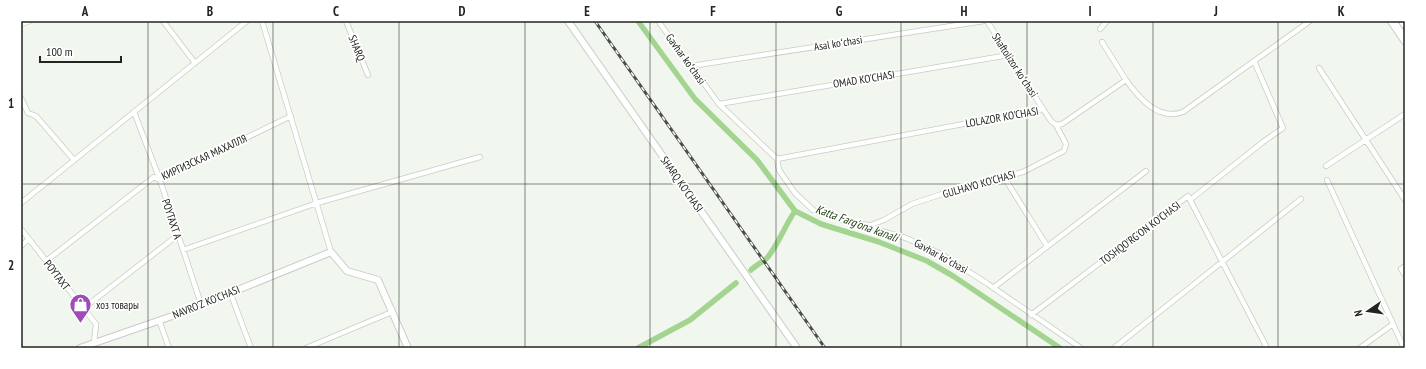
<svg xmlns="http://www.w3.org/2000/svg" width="1426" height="369" font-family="'PT Sans Narrow',sans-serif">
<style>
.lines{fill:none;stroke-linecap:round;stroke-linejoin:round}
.canal{stroke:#a4d590;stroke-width:5.5}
.street-casing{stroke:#c7cdc5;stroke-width:6}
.secondary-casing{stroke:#c7cdc5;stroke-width:8}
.highway-casing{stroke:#c7cdc5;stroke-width:10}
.street{stroke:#fff;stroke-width:4.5}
.secondary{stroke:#fff;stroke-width:6}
.highway{stroke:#fff;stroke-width:8}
.rail-casing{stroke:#4b4e4a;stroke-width:3}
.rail{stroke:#fff;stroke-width:1.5;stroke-dasharray:4.5;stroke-linecap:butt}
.grid{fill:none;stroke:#222421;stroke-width:1;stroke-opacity:0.55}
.labels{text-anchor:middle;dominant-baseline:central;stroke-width:3.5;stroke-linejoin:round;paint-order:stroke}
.street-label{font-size:11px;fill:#222421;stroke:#fff}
.poi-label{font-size:11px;fill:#222421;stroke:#fff;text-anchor:start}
.water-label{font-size:12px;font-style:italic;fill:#224214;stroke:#fff}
.neatline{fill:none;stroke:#222421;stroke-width:1.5}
.grid-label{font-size:13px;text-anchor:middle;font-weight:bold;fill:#222421}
</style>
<rect width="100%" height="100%" fill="#f1f7ef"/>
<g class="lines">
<path class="canal" d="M638 21 695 99 757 160 795 211 821 224 879 242 927 261 953 276 1060 348
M751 270C755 266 761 263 766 259 777 248 785 225 795 211
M638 348 690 320 736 283"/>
<defs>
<path id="street" d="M163 21 195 63
M262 21 331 252
M346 21 368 75
M658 21 719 104 777 159 779 170 795 193 813 210 847 222 868 225 881 231 906 238 941 254 988 284 1081 348
M987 21 1043 109
M21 24 30 21
M1100 29 1107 21
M1102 42 1126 80
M691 66 984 21
M1319 68 1405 200
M21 98 28 113 36 116 74 160
M719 104 1009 55
M134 112 160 180 201 304
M777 159 1043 109 1051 121 1056 125 1062 124 1126 80C1139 98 1158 121 1183 112L1310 21
M1326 166 1405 114
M1004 177 1047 246
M1327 180 1404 348
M1190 200 1263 142 1283 128 1254 61
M21 203 247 21
M869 225H871L884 220 912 204 945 193 1023 172 1064 151 1066 144 1056 125
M21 229 96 324 94 343
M21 246 29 239
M183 250 317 203 480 157
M46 261 154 177 160 180 291 116
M1405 266 1401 269 1405 275
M993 288 1146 171
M230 292 251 348
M84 308 178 235
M1031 315 1188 196 1267 348
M159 320 169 348
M306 348 392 312
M1114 348 1301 199
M1360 348 1393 324"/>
<path id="secondary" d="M568 21 797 348
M80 348 181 313 331 252 347 271 378 280 408 348"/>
<path id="highway" d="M1392 21 1405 40
M1403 21 1405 24"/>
</defs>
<use href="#street" class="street-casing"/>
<use href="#secondary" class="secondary-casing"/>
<use href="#highway" class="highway-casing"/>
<use href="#street" class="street"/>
<use href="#secondary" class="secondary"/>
<use href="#highway" class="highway"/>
<defs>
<path id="rail" d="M595 21 825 348"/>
</defs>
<use href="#rail" class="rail-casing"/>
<use href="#rail" class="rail"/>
</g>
<path class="grid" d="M148 21V348M273 21V348M399 21V348M525 21V348M650 21V348M776 21V348M901 21V348M1027 21V348M1153 21V348M1278 21V348M21 184H1405"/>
<defs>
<symbol id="shop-pin" viewBox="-11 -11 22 30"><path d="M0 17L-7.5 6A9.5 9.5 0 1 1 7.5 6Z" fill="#9f4bb9" stroke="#fff"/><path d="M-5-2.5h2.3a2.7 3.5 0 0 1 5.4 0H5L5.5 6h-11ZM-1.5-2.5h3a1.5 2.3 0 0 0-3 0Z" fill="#fff"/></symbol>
</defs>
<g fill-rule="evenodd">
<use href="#shop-pin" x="68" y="292" width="25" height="34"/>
</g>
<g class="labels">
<g class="street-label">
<text transform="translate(838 43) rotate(-9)">Asal koʻchasi</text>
<text transform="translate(357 48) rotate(68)">SHARQ</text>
<text transform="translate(686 59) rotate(54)">Gavhar koʻchasi</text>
<text transform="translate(1015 65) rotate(57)">Shaftolizor koʻchasi</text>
<text transform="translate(864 79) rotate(-9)">OMAD KO'CHASI</text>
<text transform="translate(1002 117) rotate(-10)">LOLAZOR KO'CHASI</text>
<text transform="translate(204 157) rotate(-25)">КИРГИЗСКАЯ МАХАЛЛЯ</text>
<text transform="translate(682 184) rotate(55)">SHARQ KO'CHASI</text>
<text transform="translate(979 184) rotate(-16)">GULHAYO KO'CHASI</text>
<text transform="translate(172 219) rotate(72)">POYTAXT A</text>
<text transform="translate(1140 233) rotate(-37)">TOSHQO'RG'ON KO'CHASI</text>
<text transform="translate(941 256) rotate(29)">Gavhar koʻchasi</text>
<text transform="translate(57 275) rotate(52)">POYTAXT</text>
<text transform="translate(206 302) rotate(-22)">NAVRO'Z KO'CHASI</text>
</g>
<g class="poi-label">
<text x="96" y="305">хоз товары</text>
</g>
<g class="water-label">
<text transform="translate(857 223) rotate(20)">Katta Farg'ona kanali</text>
</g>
</g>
<rect width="1426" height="369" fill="none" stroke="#ffffff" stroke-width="44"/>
<g transform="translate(1368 311) rotate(257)" stroke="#ffffff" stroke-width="3" paint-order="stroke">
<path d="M0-3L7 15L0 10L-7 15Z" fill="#222421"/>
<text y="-6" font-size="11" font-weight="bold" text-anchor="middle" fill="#222421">N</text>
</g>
<path d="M40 56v6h81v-6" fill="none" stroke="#222421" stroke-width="2"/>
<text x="46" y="56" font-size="12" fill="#222421" stroke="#ffffff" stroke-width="3" paint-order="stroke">100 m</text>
<rect x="22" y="22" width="1382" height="325" class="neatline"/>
<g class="grid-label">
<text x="85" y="16">A</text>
<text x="210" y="16">B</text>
<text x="336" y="16">C</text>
<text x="462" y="16">D</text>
<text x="587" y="16">E</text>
<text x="713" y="16">F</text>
<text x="839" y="16">G</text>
<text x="964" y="16">H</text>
<text x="1090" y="16">I</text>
<text x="1216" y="16">J</text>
<text x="1341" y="16">K</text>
<text x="11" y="108">1</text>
<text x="11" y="270">2</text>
</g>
</svg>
